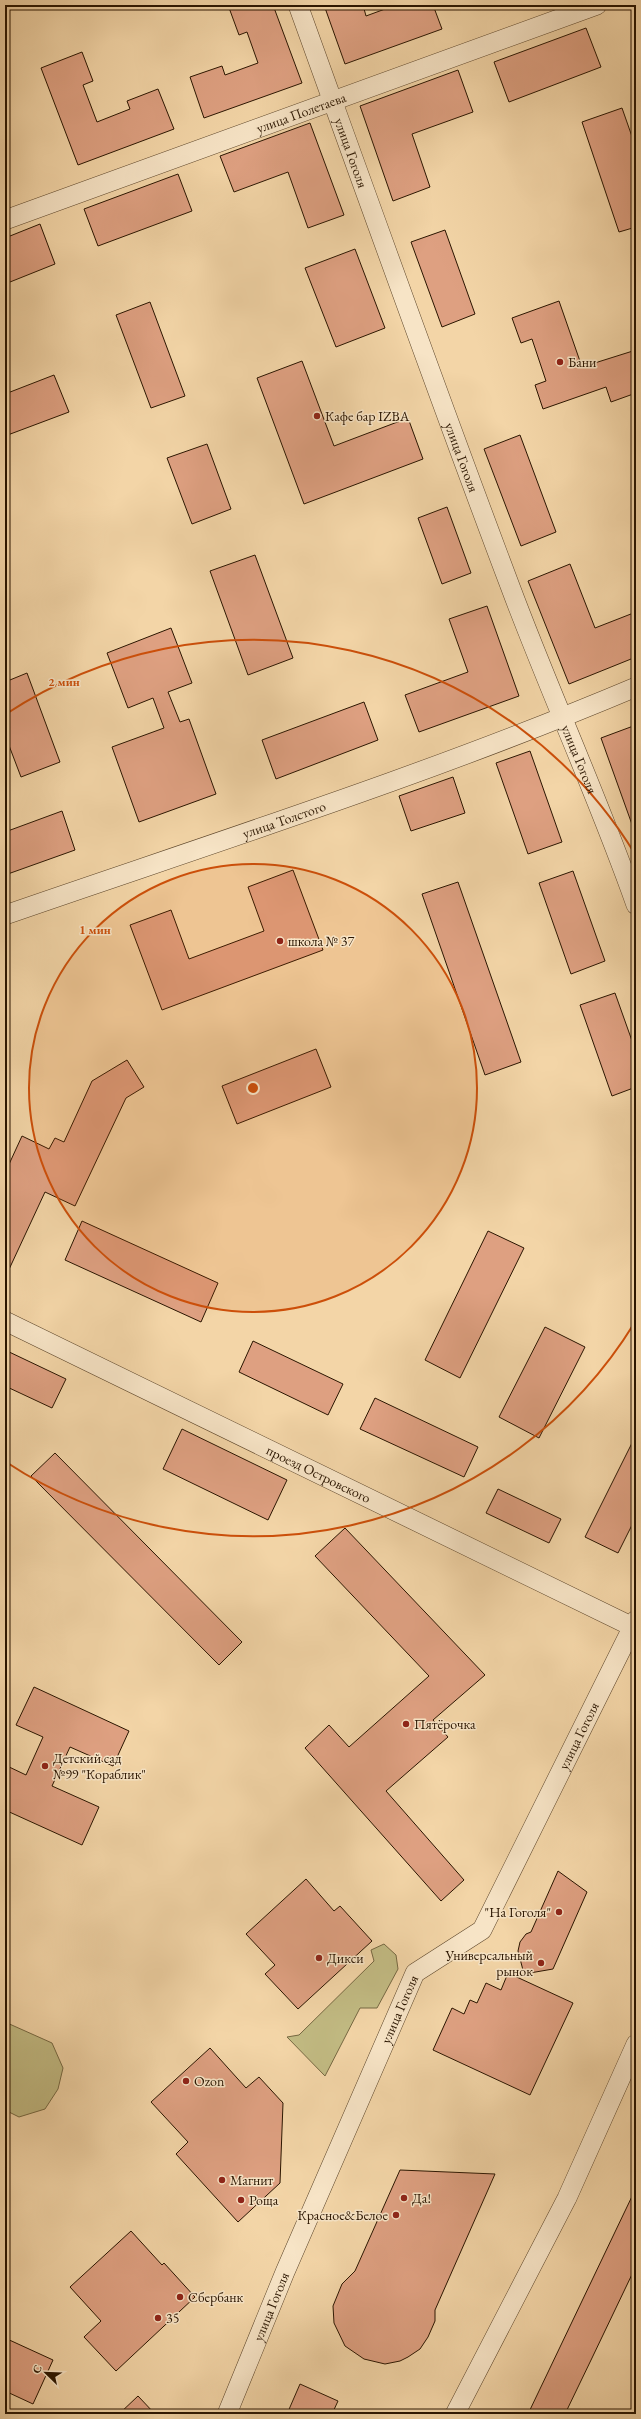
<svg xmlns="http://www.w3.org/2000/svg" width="641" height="2419" font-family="'EB Garamond',serif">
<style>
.green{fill:#c2bb83;stroke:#766842}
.building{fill:#dea081;stroke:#2a1500}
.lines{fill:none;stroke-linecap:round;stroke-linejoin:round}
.street-casing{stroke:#5c452a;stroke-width:20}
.street{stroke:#f7e4c6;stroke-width:19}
.ring{fill:none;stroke:#cc4f0a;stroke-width:2}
.poi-dot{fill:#8f2418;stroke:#f7e4c6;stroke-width:1.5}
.labels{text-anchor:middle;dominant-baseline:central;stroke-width:3;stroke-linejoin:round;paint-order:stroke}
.street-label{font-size:14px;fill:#2a1500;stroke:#f7e4c6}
.poi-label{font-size:14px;fill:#2a1500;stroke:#f7e4c6;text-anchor:start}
.centre{fill:#cc4f0a;stroke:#f7e4c6;stroke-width:2}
.ring-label{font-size:12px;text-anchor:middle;font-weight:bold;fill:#cc4f0a;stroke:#f7e4c6;stroke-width:3;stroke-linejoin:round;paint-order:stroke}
</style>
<rect width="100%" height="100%" fill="#f3d5a7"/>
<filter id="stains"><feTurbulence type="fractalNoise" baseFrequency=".005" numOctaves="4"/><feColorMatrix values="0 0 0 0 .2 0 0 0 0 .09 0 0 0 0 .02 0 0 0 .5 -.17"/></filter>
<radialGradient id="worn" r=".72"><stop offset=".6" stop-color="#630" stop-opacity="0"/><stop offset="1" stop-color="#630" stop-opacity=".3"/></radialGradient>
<path class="green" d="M384 1944 396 1955 398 1969 377 2008H360L325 2076 287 2037 299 2035 374 1961 371 1950Z
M5 2022 52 2043 63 2068 58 2089 45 2109 19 2117 5 2110Z"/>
<path class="building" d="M228 5H273L302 83 204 118 190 77 222 66 225 75 258 63 247 32 239 35Z
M324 5H363L366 16 396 5H433L442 29 345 64Z
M586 28 601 67 509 102 494 62Z
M82 52 93 81 83 85 97 122 130 109 127 101 158 89 174 129 78 165 41 68Z
M458 70 473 112 412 134 430 187 393 201 360 106Z
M622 108 636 148V227L619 232 582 122Z
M310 123 344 215 308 228 288 172 234 192 220 156Z
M178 174 192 211 98 246 84 209Z
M40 224 55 264 5 284V238Z
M445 230 475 314 442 327 411 242Z
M355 249 385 328 336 347 305 268Z
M559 301 582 367 636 350V393L611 402 606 387 543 409 535 385 546 381 532 339 521 343 512 318Z
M150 302 185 396 151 408 116 315Z
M302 361 334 446 408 418 423 459 304 504 257 378Z
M54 375 69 412 5 436V394Z
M520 435 556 532 521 546 484 449Z
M207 444 231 509 192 524 167 458Z
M447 507 471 573 442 584 418 518Z
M255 555 293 658 248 675 210 571Z
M570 564 595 628 636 612V657L569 684 528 581Z
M487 606 519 696 419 732 405 695 468 672 449 619Z
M171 628 192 683 168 692 180 722 189 719 216 794 139 822 112 747 164 728 153 698 128 708 107 653Z
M27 673 60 762 21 777 5 735V682Z
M364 702 378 740 276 779 262 740Z
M636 725V830H634L601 738Z
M530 751 562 842 528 854 496 763Z
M453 777 465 813 411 831 399 796Z
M62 811 75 850 5 875V832Z
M293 870 323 950 162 1010 130 925 171 910 189 959 264 931 248 887Z
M573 871 605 961 571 974 539 883Z
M458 882 521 1062 485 1075 422 894Z
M615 993 636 1052V1087L612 1096 580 1005Z
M316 1049 331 1087 237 1124 222 1086Z
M127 1060 144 1087 126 1098 75 1206 45 1192 5 1278V1173L22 1136 49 1149 55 1138 64 1142 92 1081Z
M82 1221 218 1283 201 1322 65 1260Z
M488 1231 524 1248 460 1378 425 1360Z
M545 1327 585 1347 539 1438 499 1417Z
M253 1341 343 1384 328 1415 239 1372Z
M5 1350 66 1379 52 1408 5 1386Z
M375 1398 478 1447 464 1477 360 1429Z
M182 1429 287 1480 268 1520 163 1469Z
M636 1435V1517L618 1553 585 1537Z
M55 1453 242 1642 219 1665 31 1476Z
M498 1489 561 1519 549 1543 486 1513Z
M345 1528 485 1675 433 1720 448 1737 386 1791 464 1880 441 1901 305 1748 329 1725 349 1747 429 1676 315 1556Z
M34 1687 129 1731 113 1766 70 1747 52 1786 99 1807 82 1845 5 1810V1765L26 1775 43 1737 16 1725Z
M558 1871 587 1892 553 1969 524 1974 518 1951 520 1942 526 1934 531 1932Z
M306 1879 334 1911 340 1906 372 1941 298 2009 265 1974 275 1965 246 1934Z
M508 1973 573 2003 530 2095 433 2050 452 2008 464 2014 470 2000 477 2003 486 1983 501 1990Z
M210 2048 246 2088 259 2077 283 2103 280 2183 238 2222 176 2154 188 2142 151 2102Z
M400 2170 495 2174 435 2310V2321L428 2337 420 2349 408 2357 400 2361 385 2364 364 2359 345 2346 334 2323 333 2306 342 2284 355 2271Z
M636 2188V2266L592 2358 565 2414H528Z
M131 2231 162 2265 164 2263 195 2297 116 2371 84 2337 101 2321 70 2287Z
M5 2338 53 2360 33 2404 5 2391Z
M300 2384 338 2401 332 2414H287Z
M138 2396 155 2414H119Z"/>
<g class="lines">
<defs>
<g id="street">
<path id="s1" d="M298 5C368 199 437 393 510 586 550 693 598 797 636 905"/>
<path id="s2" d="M5 220 597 5"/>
<path id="s3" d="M5 915C216 842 430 774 636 687"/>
<path id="s4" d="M5 1321 633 1627"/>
<path id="s5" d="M227 2414 285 2272 415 1973 482 1930 636 1620"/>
<path d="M455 2414 567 2198 636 2044"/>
</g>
</defs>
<use href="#street" class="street-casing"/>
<use href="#street" class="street"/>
</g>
<circle cx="253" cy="1088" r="224" fill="#cc4f0a" fill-opacity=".12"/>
<g class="ring">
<circle cx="253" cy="1088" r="224"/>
<path d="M635 1322A448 448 0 0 1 6 1462M6 714A448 448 0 0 1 635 854"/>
</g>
<g class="poi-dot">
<circle cx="560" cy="362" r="4"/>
<circle cx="317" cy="416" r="4"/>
<circle cx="280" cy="941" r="4"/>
<circle cx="406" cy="1724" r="4"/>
<circle cx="45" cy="1766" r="4"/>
<circle cx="559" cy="1912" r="4"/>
<circle cx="319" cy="1958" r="4"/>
<circle cx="541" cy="1963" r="4"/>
<circle cx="186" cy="2081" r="4"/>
<circle cx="222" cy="2180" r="4"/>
<circle cx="404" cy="2198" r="4"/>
<circle cx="241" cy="2200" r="4"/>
<circle cx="396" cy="2215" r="4"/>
<circle cx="180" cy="2297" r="4"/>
<circle cx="158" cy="2318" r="4"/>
</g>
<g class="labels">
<g class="street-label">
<text stroke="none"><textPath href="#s2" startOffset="315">улица Полетаева</textPath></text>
<text stroke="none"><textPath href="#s1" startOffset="157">улица Гоголя</textPath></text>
<text stroke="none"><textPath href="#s1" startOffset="481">улица Гоголя</textPath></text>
<text stroke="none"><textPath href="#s1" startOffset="805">улица Гоголя</textPath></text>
<text stroke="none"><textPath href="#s3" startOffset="295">улица Толстого</textPath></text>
<text stroke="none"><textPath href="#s4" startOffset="349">проезд Островского</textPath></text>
<text stroke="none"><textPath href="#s5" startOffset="776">улица Гоголя</textPath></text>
<text stroke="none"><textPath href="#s5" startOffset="440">улица Гоголя</textPath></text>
<text stroke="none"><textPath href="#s5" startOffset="116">улица Гоголя</textPath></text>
</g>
<g class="poi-label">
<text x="568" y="362">Бани</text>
<text x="325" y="416">Кафе бар IZBA</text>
<text x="288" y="941">школа № 37</text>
<text x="414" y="1724">Пятёрочка</text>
<text x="53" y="1758">Детский сад<tspan x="53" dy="16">№99 "Кораблик"</tspan></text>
<text x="551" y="1912" text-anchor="end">"На Гоголя"</text>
<text x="533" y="1955" text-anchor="end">Универсальный<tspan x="533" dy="16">рынок</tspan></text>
<text x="327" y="1958">Дикси</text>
<text x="194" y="2081">Ozon</text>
<text x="230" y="2180">Магнит</text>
<text x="412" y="2198">Да!</text>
<text x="249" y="2200">Роща</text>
<text x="388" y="2215" text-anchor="end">Красное&amp;Белое</text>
<text x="188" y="2297">Сбербанк</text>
<text x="166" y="2318">35</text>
</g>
</g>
<circle cx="253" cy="1088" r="6" class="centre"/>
<g class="ring-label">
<text x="64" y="686">2 мин</text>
<text x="95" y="934">1 мин</text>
</g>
<rect width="641" height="2419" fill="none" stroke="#f3d5a7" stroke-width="20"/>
<rect x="6" y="6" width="629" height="2407" fill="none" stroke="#2a1500" stroke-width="2"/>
<rect x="10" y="10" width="621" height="2399" fill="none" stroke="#2a1500"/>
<g transform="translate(46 2373) rotate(293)" stroke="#f7e4c6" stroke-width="3" paint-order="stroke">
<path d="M0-3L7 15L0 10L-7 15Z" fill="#2a1500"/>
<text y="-6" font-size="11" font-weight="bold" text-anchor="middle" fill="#2a1500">С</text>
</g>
<rect width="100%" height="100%" filter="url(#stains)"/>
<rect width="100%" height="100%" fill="url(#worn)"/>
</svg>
